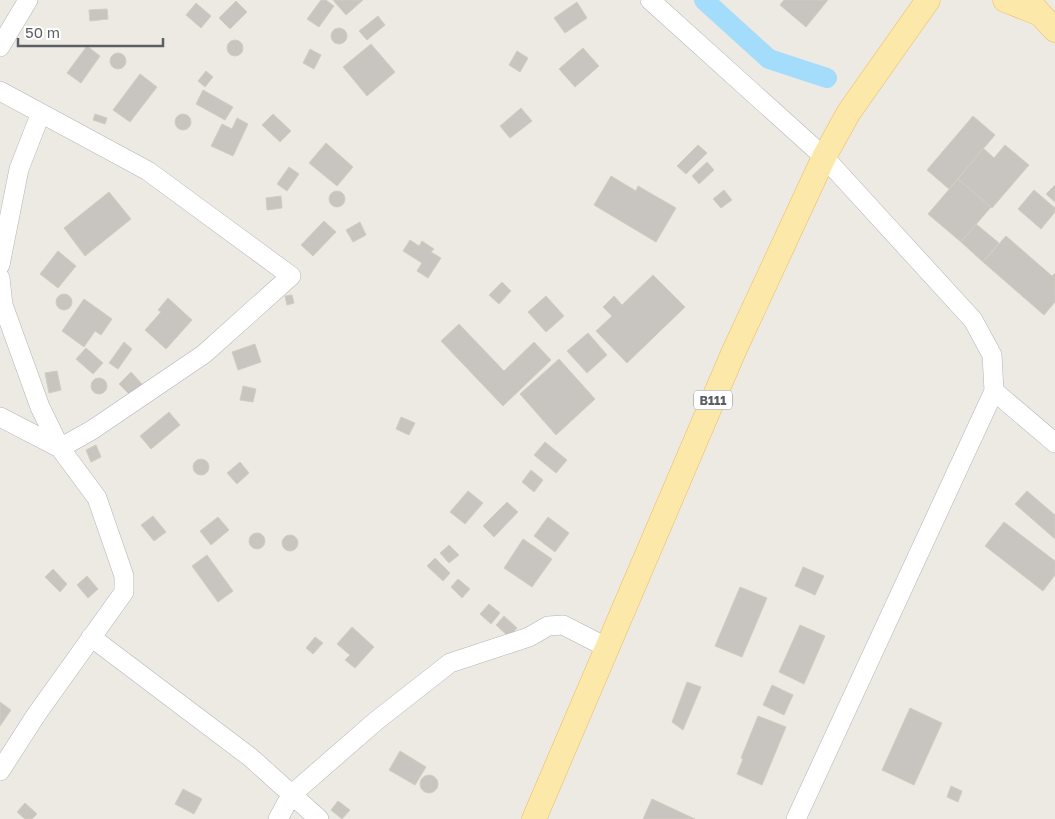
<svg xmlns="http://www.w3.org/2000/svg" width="1055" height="819" font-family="'Golos Text',sans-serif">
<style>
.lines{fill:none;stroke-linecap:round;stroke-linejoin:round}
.canal{stroke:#a4dcfc;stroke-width:20}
.building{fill:#c8c5c0;stroke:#d2ccc1}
.minor-casing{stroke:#b0b4b8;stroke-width:20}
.major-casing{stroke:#ecbb5d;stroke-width:25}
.minor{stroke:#fff;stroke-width:19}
.major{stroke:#fce9a9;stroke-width:24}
.labels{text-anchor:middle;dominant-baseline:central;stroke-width:4;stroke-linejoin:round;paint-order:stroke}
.shield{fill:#fff;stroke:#8c8f92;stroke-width:1}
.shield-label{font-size:12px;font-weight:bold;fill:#5b5f63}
</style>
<rect width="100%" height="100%" fill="#edeae3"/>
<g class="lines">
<path class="canal" d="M704 0 769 59 827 78"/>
</g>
<path class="building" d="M321 0H326L334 6 319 27 307 19Z
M333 0H363L346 15Z
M784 0H828L806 27 780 5Z
M236 1 247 12 230 29 219 18Z
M577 2 587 18 565 33 554 18Z
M196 3 211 16 201 28 186 15Z
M107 9 108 19 90 21 89 10Z
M378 16 385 25 367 40 359 31Z
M331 36a8 8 0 1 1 16 0a8 8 0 1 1-16 0Z
M227 48a8 8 0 1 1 16 0a8 8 0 1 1-16 0Z
M371 44 395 72 367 96 343 67Z
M87 46 100 56 81 83 67 73Z
M583 48 599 66 575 87 559 69Z
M310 49 321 55 314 69 303 63Z
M517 51 528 58 520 72 509 65Z
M110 61a8 8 0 1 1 16 0a8 8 0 1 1-16 0Z
M206 71 213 77 205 87 198 81Z
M140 74 157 87 130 122 113 110Z
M203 90 233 107 225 120 196 104Z
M521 108 532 121 510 138 500 126Z
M175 122a8 8 0 1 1 16 0a8 8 0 1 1-16 0Z
M95 114 107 118 105 124 93 120Z
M273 114 291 131 280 142 262 125Z
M973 116 995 135 949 189 927 170Z
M237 118 248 124 233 156 211 146 222 124 232 129Z
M326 143 353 167 337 186 309 163Z
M698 145 707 153 686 174 677 166Z
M1005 145 1029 165 992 208 958 179 983 148 994 158Z
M707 162 714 170 699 184 692 176Z
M289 167 299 174 287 191 277 184Z
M611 176 636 191 638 186 676 208 656 242 594 205Z
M958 179 991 207 961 242 928 214Z
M1055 185V202L1046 194Z
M724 190 732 200 721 208 713 199Z
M1034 190 1055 208V212L1041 229 1018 209Z
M329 199a8 8 0 1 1 16 0a8 8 0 1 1-16 0Z
M109 192 131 219 85 256 64 228Z
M281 196 282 208 267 210 266 198Z
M324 221 336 232 313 256 301 245Z
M360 222 366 235 353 242 346 230Z
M976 224 999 243 983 262 961 242Z
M1006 236 1052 276 1055 273V302L1044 315 983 262Z
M410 240 419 246 422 241 434 249 431 252 441 258 428 278 417 271 422 263 403 251Z
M58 251 76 266 58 288 40 274Z
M653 275 685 307 627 363 596 331 612 316 603 307 614 296 622 305Z
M502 282 511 291 499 304 489 295Z
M56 302a8 8 0 1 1 16 0a8 8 0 1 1-16 0Z
M292 295 294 303 287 305 285 296Z
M546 296 564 316 546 332 528 312Z
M168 298 192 320 166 349 145 330 161 312 158 310Z
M84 299 112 319 101 335 95 331 84 347 62 331Z
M459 324 504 371 534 342 551 360 503 406 441 341Z
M588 333 607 355 587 373 567 351Z
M124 342 132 349 118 369 109 363Z
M255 344 261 362 238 370 232 352Z
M86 348 103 363 93 374 76 359Z
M559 359 595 399 556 435 520 394Z
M57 371 61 390 49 393 45 373Z
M131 372 142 384 130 395 119 384Z
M91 386a8 8 0 1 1 16 0a8 8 0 1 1-16 0Z
M243 386 256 389 253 402 240 400Z
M169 412 180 425 151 449 140 436Z
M401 417 415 423 409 435 396 429Z
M545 442 567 460 556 473 534 455Z
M96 445 101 457 91 462 86 450Z
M193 467a8 8 0 1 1 16 0a8 8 0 1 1-16 0Z
M240 462 249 473 237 484 227 473Z
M531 470 543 480 534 492 522 482Z
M468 491 483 503 465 524 450 512Z
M1027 491 1055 515V539L1015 504Z
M507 502 518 512 494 537 483 526Z
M153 516 166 532 154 541 141 525Z
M218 517 229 530 211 545 200 531Z
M548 517 569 533 555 552 534 536Z
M1004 522 1055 561V575L1043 591 985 546Z
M249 541a8 8 0 1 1 16 0a8 8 0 1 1-16 0Z
M282 543a8 8 0 1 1 16 0a8 8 0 1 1-16 0Z
M523 539 552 559 532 587 504 568Z
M449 545 459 555 449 563 440 553Z
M207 555 233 591 218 602 192 566Z
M435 558 450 573 443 581 427 566Z
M803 567 824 576 815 595 795 586Z
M53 569 67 584 60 592 45 577Z
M87 576 98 589 88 598 77 585Z
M458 579 470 589 462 598 451 587Z
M740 587 767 598 742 657 715 646Z
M489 604 500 613 491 624 480 614Z
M504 616 517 628 509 637 496 625Z
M800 625 825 636 804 684 779 672Z
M352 627 374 647 355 668 345 660 350 655 337 644Z
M315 637 323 643 313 654 306 648Z
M687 682 701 687 683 730 672 722Z
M772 685 793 695 784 715 763 705Z
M0 702 11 710 0 726Z
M910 708 942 723 914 785 882 770Z
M758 716 786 727 762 785 737 774 743 759 741 758Z
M400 751 426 767 415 785 389 770Z
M420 784a9 9 0 1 1 18 0a9 9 0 1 1-18 0Z
M951 786 962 791 958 802 947 797Z
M183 789 202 799 194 814 175 804Z
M652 799 695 819H643Z
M338 801 350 810 342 819 331 810Z
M25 803 37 814 32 819H25L17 812Z"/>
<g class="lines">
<defs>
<path id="minor" d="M650 0 824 157 973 320 992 355 994 391 796 819
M0 47 28 0
M0 91 148 171 291 276 204 354 92 430 60 448 0 417
M0 265 19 169 40 115
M0 278 3 305 40 407 60 448 97 498 124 576V592L119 599 36 715 0 771
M994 391 1055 443
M91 637 250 757 319 819
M278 819 291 795 376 721 450 663 529 637 548 626 563 625 608 648"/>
<path id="major" d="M1005 0 1040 14
M1027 0 1055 30
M534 819 734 351 824 157 849 112 928 0"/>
</defs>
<use href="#minor" class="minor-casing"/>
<use href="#major" class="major-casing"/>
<use href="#minor" class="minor"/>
<use href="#major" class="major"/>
</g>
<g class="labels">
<rect class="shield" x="694" y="390.5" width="38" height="19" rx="4"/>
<g class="shield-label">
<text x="713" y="400">B111</text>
</g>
</g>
<path d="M18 38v8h145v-8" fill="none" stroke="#5b5f63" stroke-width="2.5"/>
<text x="25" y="38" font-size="15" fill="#5b5f63" stroke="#ffffff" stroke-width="4" paint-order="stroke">50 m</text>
</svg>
